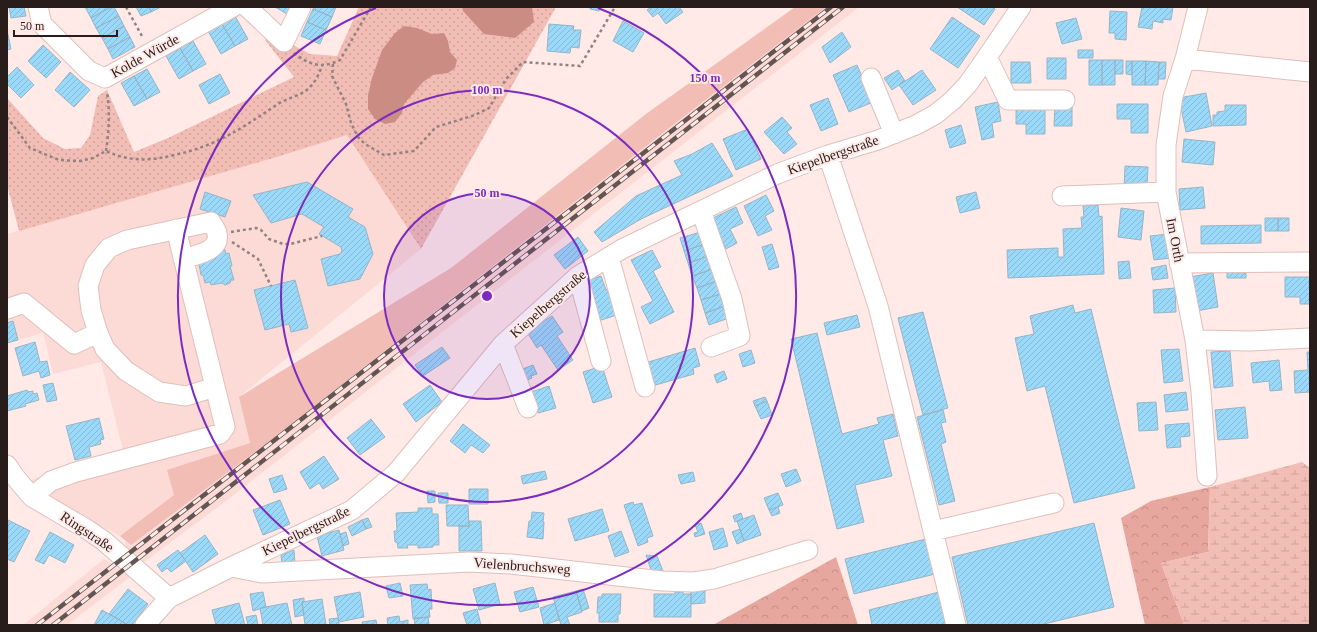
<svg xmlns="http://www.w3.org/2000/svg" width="1317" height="632" font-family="Georgia,serif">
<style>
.built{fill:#fcdad5}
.grass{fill:#f1bdb5}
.forest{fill:url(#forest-crowns)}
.wetland{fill:url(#wetland-marsh)}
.park{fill:url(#park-dots)}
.water{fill:#cb8c84}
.building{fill:url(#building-hatch);stroke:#98b4c4}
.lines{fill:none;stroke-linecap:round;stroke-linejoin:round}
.minor-casing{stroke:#dfbfba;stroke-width:21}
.path{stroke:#928280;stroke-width:2.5;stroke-dasharray:3 3;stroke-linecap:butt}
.minor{stroke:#fff;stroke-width:19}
.rail-casing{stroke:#635552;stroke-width:4.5}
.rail{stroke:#ffeae7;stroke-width:3;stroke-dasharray:9;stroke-linecap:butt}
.ring{fill:none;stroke:#7b2cbf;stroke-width:2}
.labels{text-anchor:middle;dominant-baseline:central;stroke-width:4;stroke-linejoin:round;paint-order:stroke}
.street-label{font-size:14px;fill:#291d1b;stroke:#ffeae7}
.centre{fill:#7b2cbf;stroke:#ffeae7;stroke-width:2}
.ring-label{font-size:12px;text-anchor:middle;font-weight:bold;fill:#7b2cbf;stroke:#ffeae7;stroke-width:4;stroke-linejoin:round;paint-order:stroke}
</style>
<defs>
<pattern id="forest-crowns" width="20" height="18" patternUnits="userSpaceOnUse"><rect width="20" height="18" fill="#e7a69e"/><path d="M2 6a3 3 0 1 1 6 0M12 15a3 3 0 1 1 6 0" fill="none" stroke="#c68e88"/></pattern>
<pattern id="wetland-marsh" width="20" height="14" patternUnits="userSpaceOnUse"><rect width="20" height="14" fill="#f1bdb5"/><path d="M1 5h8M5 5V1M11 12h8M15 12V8" fill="none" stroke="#cfa29b"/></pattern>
<pattern id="park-dots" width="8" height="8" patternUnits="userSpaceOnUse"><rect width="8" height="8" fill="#f1bdb5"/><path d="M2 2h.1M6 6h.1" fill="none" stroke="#cfa29b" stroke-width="1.8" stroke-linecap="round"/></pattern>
<pattern id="building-hatch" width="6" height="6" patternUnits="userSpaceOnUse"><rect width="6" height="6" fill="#9ad9fa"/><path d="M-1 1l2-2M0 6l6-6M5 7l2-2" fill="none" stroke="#85bad6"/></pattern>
</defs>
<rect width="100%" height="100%" fill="#ffeae7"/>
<path class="built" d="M817 7H859L222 504 140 565 124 543 277 428Z
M347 135 421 249 239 397 250 443 168 470 175 495 120 536 51 499 27 481 124 454 101 362 53 374 43 333 7 343V234L277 157Z
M104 559 130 577 67 625H23Z"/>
<path class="grass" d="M795 7H826L669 128 284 430 131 545 120 536 174 495 167 470 250 443 239 397 451 268 646 114Z"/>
<path class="forest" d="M1210 487 1208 552 1161 563 1184 625H1145L1121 518 1151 501Z
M836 557 858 625H713Z"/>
<path class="wetland" d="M1302 462 1310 468V625H1184L1161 563 1208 552 1210 487Z"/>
<path class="park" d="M359 7H556L421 249 347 135 277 157 19 231 7 185V98L43 138 65 149 81 148 90 135 98 96 107 90 134 152 168 138 294 77 265 40 279 31 293 45 310 54 337 56Z"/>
<path class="water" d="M462 7H532L534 22 515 38 484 34 463 11Z
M404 26 417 28 432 34 444 33 448 41 450 52 457 60 455 68 448 73 433 75 423 82 404 104 402 113 395 122 385 124 375 119 368 109V95L372 78 382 50 395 33Z"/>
<path class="building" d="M9 7H24L26 16 11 18Z
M85 7H111L91 18Z
M111 7H114L119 16 96 28 91 18Z
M136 7H149L151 12 141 16Z
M149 7H161L151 12Z
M275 7H291L287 14Z
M314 7H336L332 17 313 9Z
M590 7H600L599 11 590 9Z
M651 7H679L683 12 666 24 658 13 653 17 647 10Z
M957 7H993L995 9 984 25Z
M1142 7H1173L1171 20 1163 19V23L1153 21 1152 29 1138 27Z
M313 9 332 17 326 30 307 22Z
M1110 11 1127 12 1126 40 1115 39V33H1109Z
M119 16 124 26 102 38 96 28Z
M235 16 248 39 235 46 222 24Z
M952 17 980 36 958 68 930 49Z
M1076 18 1082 39 1062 44 1056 23Z
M623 21 644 33 633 52 613 41Z
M307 22 326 30 320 44 301 36Z
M222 24 235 46 221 54 208 31Z
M549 24 574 26 573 30H581L579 48 571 47 570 53 547 51Z
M124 26 130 37 108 49 102 38Z
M7 30 11 49 7 50Z
M842 32 851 47 830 63 822 47Z
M130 37 135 47 113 59 108 49Z
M193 41 206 64 193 71 180 48Z
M43 45 61 62 46 78 28 61Z
M180 48 193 71 179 79 166 56Z
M1078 50H1093V58H1078Z
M1047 58H1066V79H1047Z
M1089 60H1102V85H1089Z
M1102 60H1115V85H1102Z
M1115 60H1123V74H1115Z
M1126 61H1132V75L1126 74Z
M1132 61H1146L1145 85H1132Z
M1146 61 1159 62 1158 85H1145Z
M1011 62H1030L1031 83H1011Z
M1159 62H1166L1165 79H1158Z
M857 65 873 102 849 112 833 75Z
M17 67 34 85 21 98 7 84V77Z
M147 69 160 92 147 99 134 76Z
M898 70 905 81 892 90 884 78Z
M922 70 936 90 913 105 899 85Z
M70 72 90 90 74 107 55 90Z
M220 74 230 93 209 104 199 85Z
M134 76 147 99 134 106 121 83Z
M1206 93 1212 126 1186 132 1179 98Z
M828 98 838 124 821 131 810 105Z
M998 102 1001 121 992 123 994 137 982 140 975 107Z
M1055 104H1072V126H1054Z
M1117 104H1148V133H1131V119H1117Z
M1016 105H1045V134H1026V124H1016Z
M1225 105H1246V125L1213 126V115H1217V112L1225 111Z
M782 117 792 128 787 132 797 144 784 154 764 132Z
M961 125 966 143 950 148 945 130Z
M748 129 761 159 736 170 723 139Z
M1184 139 1215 142 1213 165 1182 162Z
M712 143 733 176 641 219 602 242 594 232 636 196 682 175 674 161 692 154Z
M1125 166 1148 167 1147 188H1124Z
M307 182 353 209 348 217 365 227 373 254 360 279 328 286 321 259 340 254 342 251 341 247 319 234 324 227 302 214 271 223 253 195Z
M1203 187 1205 208 1180 210 1179 189Z
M205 192 231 201 225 217 200 209Z
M976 192 980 208 960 213 956 197Z
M766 195 774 211 765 216 772 230 758 236 744 206Z
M1098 205 1099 217 1102 216 1104 274 1008 278 1007 250 1058 248V257H1064L1063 229 1082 228 1081 217H1084L1083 206Z
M736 207 743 223 730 229 737 243 726 249 711 219Z
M1121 208 1144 211 1141 240 1118 237Z
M1265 218H1278V231H1265Z
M1278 218H1289V231H1278Z
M1261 225V243L1201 244V226Z
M704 231 708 243 684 251 680 238Z
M1168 234 1171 258 1154 260 1150 236Z
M578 237 588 251 565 269 554 255Z
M708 243 712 255 688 263 684 251Z
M772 244 779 267 769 270 762 247Z
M224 247 226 254 229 253 232 266H230L234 280H231L230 283 225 285 222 283 211 285 210 282 205 283 203 275H201L199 264H200L199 258Z
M652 250 661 267 653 271 674 312 650 324 641 307 653 301 631 260Z
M712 255 716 268 692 276 688 263Z
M1129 261 1131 278 1119 279 1118 262Z
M1166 265 1168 278 1153 280 1151 268Z
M1227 265H1246V278H1227Z
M716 268 720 280 697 288 692 276Z
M1213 273 1218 307 1196 311 1190 277Z
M601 276 606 290 612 288 620 314 598 321 586 281Z
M1285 277H1310V304H1300V297H1285Z
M295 280 308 328 291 332 289 324 265 330 254 290Z
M720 280 724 293 701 300 697 288Z
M1175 288 1176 312 1154 313 1153 290Z
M724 293 728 305 705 313 701 300Z
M728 305 732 317 709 325 705 313Z
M1073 305 1075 313 1091 309 1135 488 1074 503 1045 386 1027 391 1015 338 1034 334 1030 316Z
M923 312 948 408 923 415 898 318Z
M857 315 860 327 827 335 824 323Z
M552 316 563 332 557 336 573 360 558 370 541 345 537 348 527 332Z
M13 321 18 340 7 343V323Z
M817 333 842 434 879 424 877 418 893 414 898 436 883 440 892 476 855 485 864 522 837 529 791 339Z
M35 342 40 362 47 361 50 375 41 378 39 371 23 376 15 348Z
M442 347 450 358 423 376 415 365Z
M695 348 700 366 693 368 694 374 652 386 645 363Z
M1179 349 1183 381 1164 383 1161 350Z
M751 350 755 363 743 367 739 354Z
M1230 351 1233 386 1214 388 1211 352Z
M1307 352H1310V392L1295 393 1294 371 1308 370Z
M1279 360 1282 390 1270 391 1269 381 1253 383 1251 363Z
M533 365 537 374 531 376 532 378 525 381 520 370Z
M602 366 612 397 593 403 583 372Z
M724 371 727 379 717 383 714 375Z
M53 383 57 400 47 402 43 385Z
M430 385 442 402 416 422 403 404Z
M549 386 556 408 538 413 531 392Z
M27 390 28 392 33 391V394L37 393 39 400 25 404 26 406 7 411V396Z
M1186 392 1188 410 1166 412 1164 395Z
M765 397 767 401 755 406 753 401Z
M767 401 772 415 761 419 755 406Z
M1156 402 1158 430 1139 431 1137 403Z
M1245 407 1248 438 1218 440 1215 410Z
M943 410 946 422 941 423 946 442 941 444 955 501 939 505 917 417Z
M99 418 104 439 100 440 101 444 89 447 91 456 75 460 66 426Z
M371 419 385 437 360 455 347 438Z
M1189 423 1190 436 1180 437 1181 447 1167 448 1165 425Z
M463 424 490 445 483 453 471 445 465 453 450 441Z
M324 456 339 479 323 489 319 483 310 489 300 472Z
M796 469 801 481 786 487 781 474Z
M545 471 547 479 523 484 521 476Z
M693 472 695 481 681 484 678 475Z
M282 475 287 489 274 493 269 479Z
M469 489H488V504H469Z
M427 491H435V502L428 503Z
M438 493H448V503H439Z
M778 493 783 505 769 510 764 498Z
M280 500 290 524 263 535 253 510Z
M633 502 634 505 642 503 653 536 647 538 648 542 638 546 624 505Z
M446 505H468L469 526H447Z
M778 507 780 513 772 516 769 510Z
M418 508H432V514H438L439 545H433V547L418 548V545H407L408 548H398L397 542H395L394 531H397L396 513 418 512Z
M602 509 609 531 575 541 568 519Z
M532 512 544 513 543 522H544L543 539 527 537 529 521H531Z
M741 513 743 519 735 522 733 516Z
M754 515 761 535 744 541 737 521Z
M368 518 372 527 366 529 362 520Z
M8 520 30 531 14 562 7 559Z
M362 520 366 529 352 536 348 527Z
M469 521H481L482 551H459V526H469Z
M701 523 705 534 695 537 694 533 698 532 695 525Z
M1094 523 1114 607 1040 625H968L952 557Z
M723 528 728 546 714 550 709 532Z
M740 529 744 541 737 544 732 532Z
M339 530 344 550 322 556 317 536Z
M621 531 629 552 615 557 608 536Z
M50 532 74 545 65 563 49 555 44 564 35 560Z
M346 532 349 544 343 546 340 534Z
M205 535 218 554 193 572 180 553Z
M926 539 935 574 854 594 845 559Z
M178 550 186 561 171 572 167 568 162 572 157 565Z
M294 550 295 564 282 565 281 555Z
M646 555 657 556 663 571 651 570Z
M400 583 403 596 389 598 386 586Z
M495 583 500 604 479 610 473 589Z
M427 584 428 590 431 589 432 609H429L430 617 413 619 410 585Z
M533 587 539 607 520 612 514 592Z
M128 589 148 604 132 625H128L109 614Z
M583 589 589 608 582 611 576 591Z
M576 591 582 612 567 617 570 625H561L553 597Z
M691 591H705V603L691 604Z
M263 592 266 607 253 611 250 594Z
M360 592 364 617 339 622 334 597Z
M675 592H683V594H691V617H654V594H675Z
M939 592 948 625H872L869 610Z
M602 594H621L620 614H618V622H599V613H597L598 597H602Z
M304 598V602H302L304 615 295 617 293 600Z
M322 599 326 625H305L302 602Z
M239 603 245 625H216L212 610Z
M287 603 292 625H263L260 608Z
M555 603 559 620 544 625 540 608Z
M477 609 481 625H467L463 613Z
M102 610 125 623 124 625H94Z
M256 615 258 625H248L246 617Z
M399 616 400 622 408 620V625H388L387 618Z
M428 617 429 624 415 625 414 618Z
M338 618 339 625H330L329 619Z
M376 620 377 625H363L362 622Z"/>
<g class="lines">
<defs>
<path id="minor" d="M38 7 42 24 89 71 105 78 233 7
M247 7 284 42 301 7
M1198 7 1185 59 1173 96 1166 145V192L1195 340 1201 392 1207 476
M987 57 1008 100H1065
M1185 59 1310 72
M871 78 894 134
M828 155 878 306 956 625
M1062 196 1166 192
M701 211 732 299 740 336 711 347
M609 257 645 387
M183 259C196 255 221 251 217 233 216 229 212 225 211 222L127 240 109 248 95 265 88 286 91 310 98 333 105 349 126 371 159 392 186 396 215 387
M1179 263 1310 262
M578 276 601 361
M7 309 24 303 74 344 98 333
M1195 340 1250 341 1310 338
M503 344 528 408
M7 465 15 477 32 497 88 530 104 541 169 598
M32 497 51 481 76 472 220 434 225 427 176 229
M933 531 1054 503
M231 567 262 573 469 562 511 564 662 581 693 582 714 579 808 550
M145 625 169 598 231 567 352 510 396 473 503 344 578 276 622 249 777 174 828 155 878 140 916 125 936 114 953 100 968 84 987 57 1021 7"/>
</defs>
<use href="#minor" class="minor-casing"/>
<path class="path" d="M126 7 143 38
M294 53C309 65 322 69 340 60L371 7
M333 64 332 76 346 104 351 123 358 137 365 144 384 155 414 151 436 127 475 115 489 108 506 79 523 62 580 66 615 7
M7 117 30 148 59 160 80 161 93 158 106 151C130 162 150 161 174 155 217 146 242 128 278 104 287 98 300 96 308 89 315 83 319 74 322 66
M106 151C109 131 110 112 107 92
M231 232 256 228 261 230 269 239 283 244H290L322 236
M232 242 258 259 271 286"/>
<use href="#minor" class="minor"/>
<defs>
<path id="rail" d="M37 625 831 7
M53 625 843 7"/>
</defs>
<use href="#rail" class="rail-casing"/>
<use href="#rail" class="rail"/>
</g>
<circle cx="487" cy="296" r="103" fill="#7b2cbf" fill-opacity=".12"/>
<g class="ring">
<circle cx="487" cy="296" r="103"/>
<circle cx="487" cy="296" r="206"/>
<path d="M598 8A309 309 0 1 1 376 8"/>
</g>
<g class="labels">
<g class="street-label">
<text transform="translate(145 56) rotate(-29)">Kolde Würde</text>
<text transform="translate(833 155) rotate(-19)">Kiepelbergstraße</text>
<text transform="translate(1175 240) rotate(79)">Im Orth</text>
<text transform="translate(548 304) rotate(-41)">Kiepelbergstraße</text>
<text transform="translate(306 531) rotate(-26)">Kiepelbergstraße</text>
<text transform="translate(87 532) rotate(34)">Ringstraße</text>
<text transform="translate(522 566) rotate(4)">Vielenbruchsweg</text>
</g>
</g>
<circle cx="487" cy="296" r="6" class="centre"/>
<g class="ring-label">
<text x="705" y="82">150 m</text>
<text x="487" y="94">100 m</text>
<text x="487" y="197">50 m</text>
</g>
<rect width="1317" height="632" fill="none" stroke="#291d1b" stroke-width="16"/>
<path d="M14 30v6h103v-6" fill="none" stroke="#291d1b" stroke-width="2"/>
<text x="20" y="30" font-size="12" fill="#291d1b" stroke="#ffeae7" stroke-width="3" paint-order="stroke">50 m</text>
</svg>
